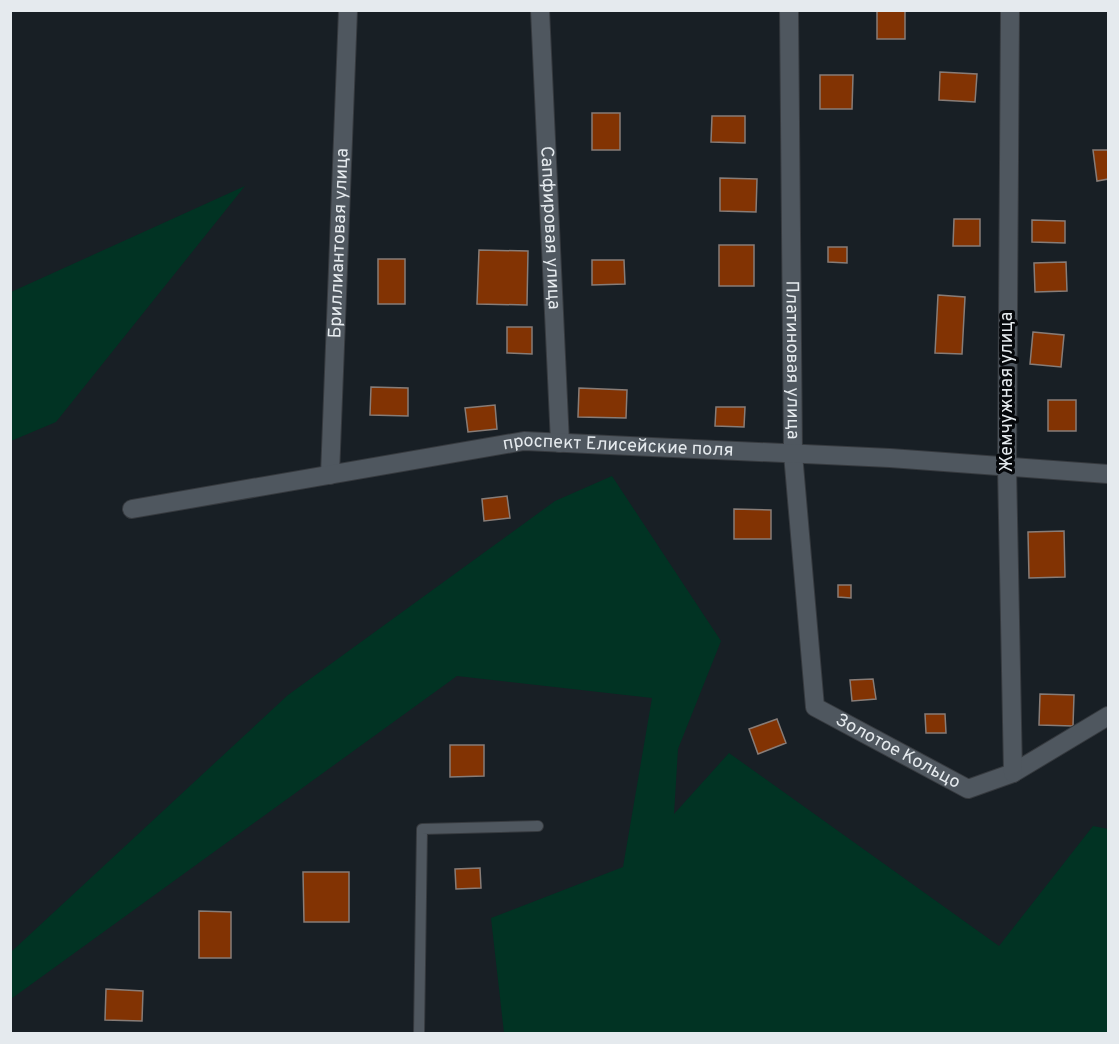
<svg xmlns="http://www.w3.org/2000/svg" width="1119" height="1044" font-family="Overpass,sans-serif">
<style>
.green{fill:#013323}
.building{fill:#823303;stroke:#877c77;stroke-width:1.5}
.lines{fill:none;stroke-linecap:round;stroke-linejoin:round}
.lane-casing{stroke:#363a3f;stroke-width:12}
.street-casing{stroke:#363a3f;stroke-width:20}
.lane{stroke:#4f575f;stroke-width:10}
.street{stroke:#4f575f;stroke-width:18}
.labels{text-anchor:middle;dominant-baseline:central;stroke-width:6;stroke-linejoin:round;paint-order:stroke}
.street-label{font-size:18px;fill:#e5eaee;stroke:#06080b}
</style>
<rect width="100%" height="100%" fill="#181f25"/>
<path class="green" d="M245 186 56 422 11 441V292Z
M612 476 721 641 678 749 674 814 729 753 999 946 1093 826 1108 829V1033H504L491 918 623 867 652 698 457 676 11 999V952L288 695 555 501Z"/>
<path class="building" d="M877 10H905V39H877Z
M940 72 977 74 975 102 939 100Z
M820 75H853L852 109H820Z
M592 113H620V150H592Z
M712 116H745V143L711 142Z
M1093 150H1108V179L1097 181Z
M720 178 757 179 756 212 720 211Z
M954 219H980V246H953Z
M1032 220 1065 221V243L1032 242Z
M719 245H754V286H719Z
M828 247H847V263L828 262Z
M479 250 528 251 527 305 477 304Z
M378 259H405V304H378Z
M592 260H624L625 284 592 285Z
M1066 262 1067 291 1035 292 1034 263Z
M938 295 965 297 962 354 935 353Z
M507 327H532V354L507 353Z
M1033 332 1064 335 1061 367 1030 364Z
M371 387 408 388V416L370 415Z
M579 388 627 390 626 418 578 417Z
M1048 400H1076V431H1048Z
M495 405 497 429 468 432 465 408Z
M716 407H745L744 427 715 426Z
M507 496 510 518 484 521 482 499Z
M734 509 771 510V539H734Z
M1064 531 1065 577 1029 578 1028 532Z
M838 585H851V598L838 597Z
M873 679 876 699 852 701 850 680Z
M1040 694 1074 695 1073 726 1039 725Z
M925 714H945L946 733H926Z
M777 719 786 743 758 754 749 729Z
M450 745H484V776L450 777Z
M480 868 481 888 456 889 455 869Z
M303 872H349V922H304Z
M199 911 231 912V958H199Z
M106 989 143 991 142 1021 105 1020Z"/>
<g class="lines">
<defs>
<path id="lane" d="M419 1034 422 829 538 826"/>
<g id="street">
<path id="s1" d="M540 10 560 443"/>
<path id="s2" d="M789 10 793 454 815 707 968 789 1013 773 1108 716"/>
<path d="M1010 10 1007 467 1013 773"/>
<path id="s3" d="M330 475 348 10"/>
<path id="s4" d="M132 509 524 441 890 458 1108 474"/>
</g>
</defs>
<use href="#lane" class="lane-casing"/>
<use href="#street" class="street-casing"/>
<use href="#lane" class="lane"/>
<use href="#street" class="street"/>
</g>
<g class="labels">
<g class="street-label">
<text stroke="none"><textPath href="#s1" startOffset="218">Сапфировая улица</textPath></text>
<text stroke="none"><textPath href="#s3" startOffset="232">Бриллиантовая улица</textPath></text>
<text stroke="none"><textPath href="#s2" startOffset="350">Платиновая улица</textPath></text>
<text transform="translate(1007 392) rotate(-90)">Жемчужная улица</text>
<text stroke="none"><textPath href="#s4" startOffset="492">проспект Елисейские поля</textPath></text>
<text stroke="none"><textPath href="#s2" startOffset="792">Золотое Кольцо</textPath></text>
</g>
</g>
<rect width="1119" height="1044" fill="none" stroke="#e5eaee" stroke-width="24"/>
</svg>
